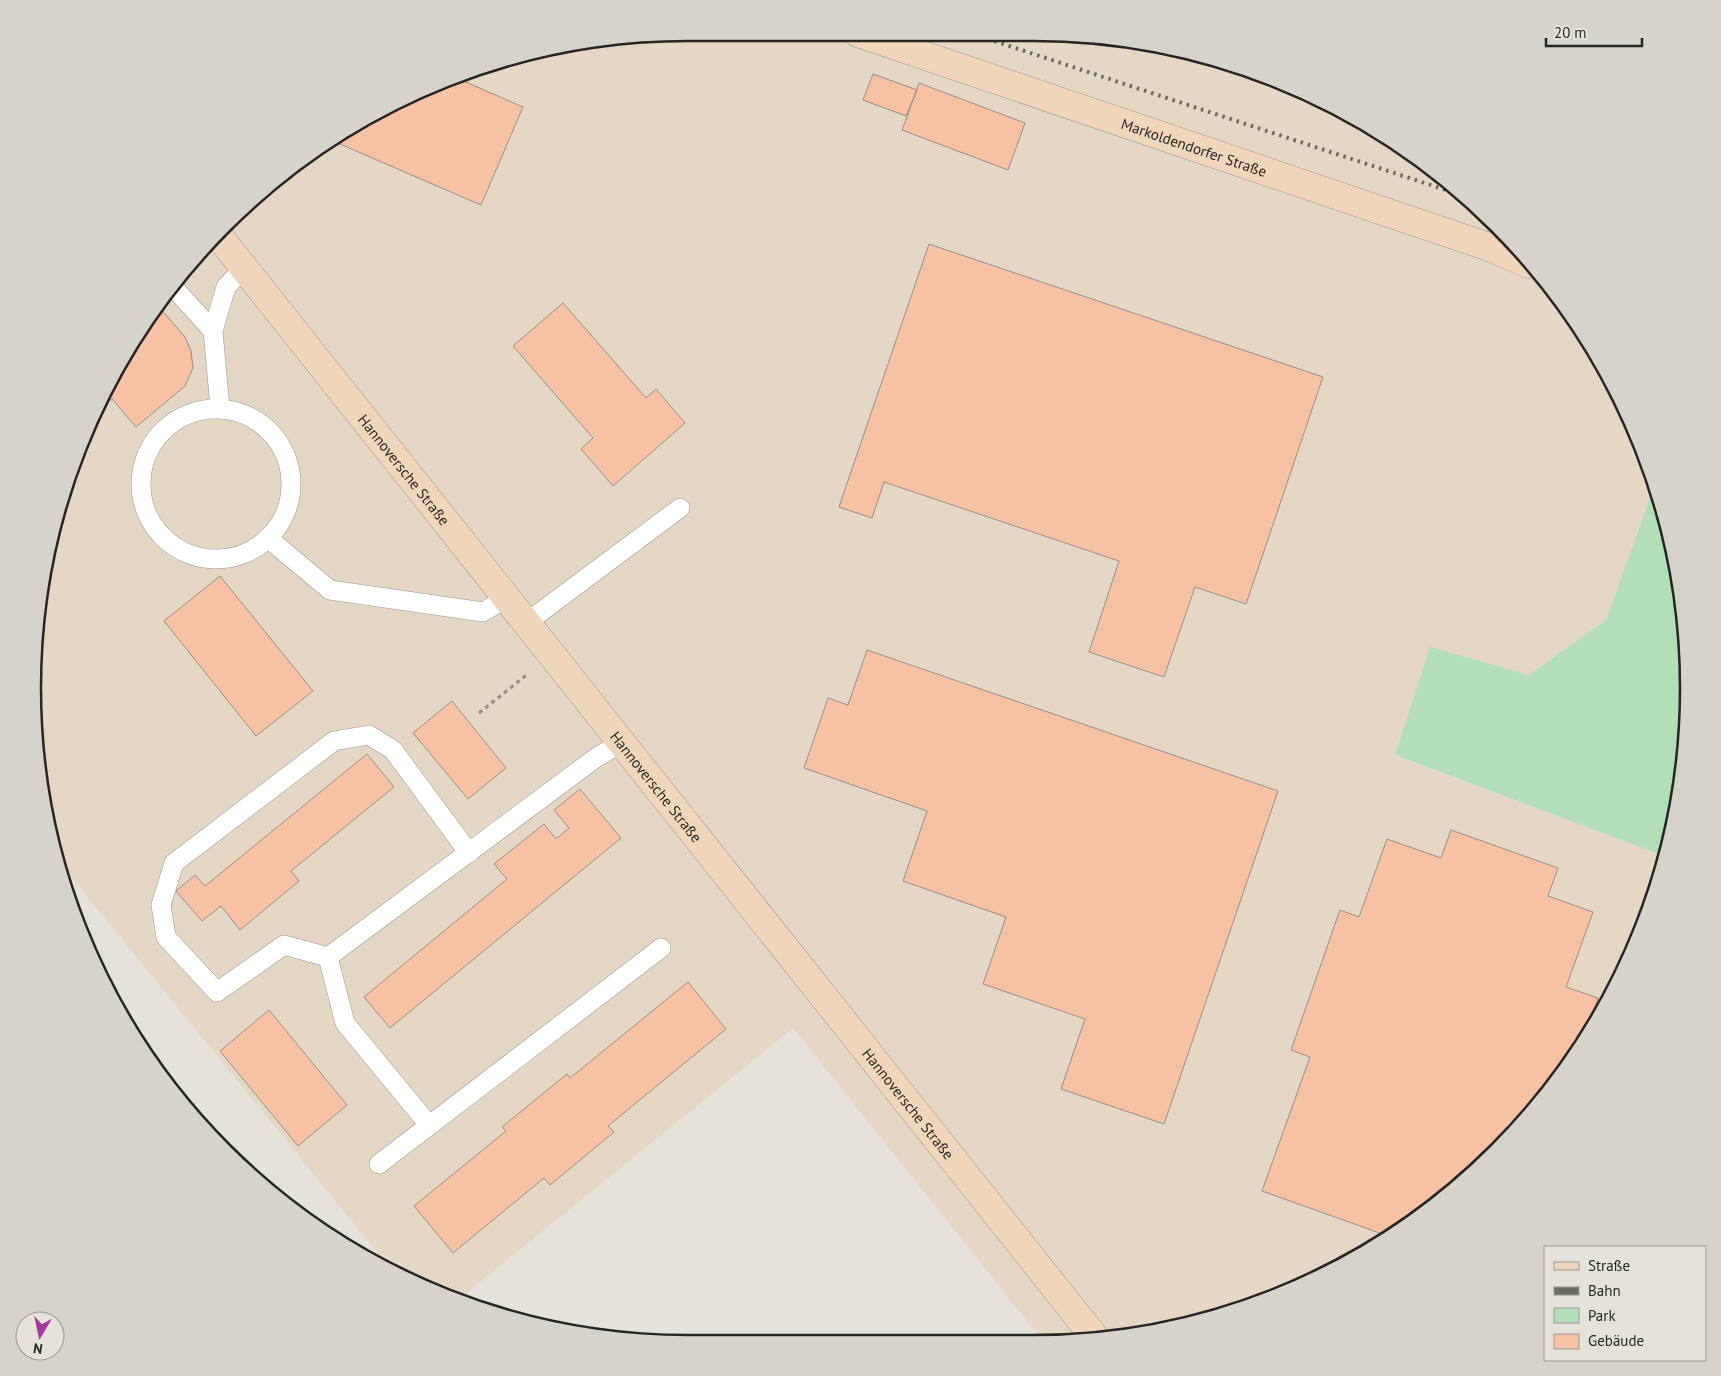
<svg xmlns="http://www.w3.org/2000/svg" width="1721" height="1376" font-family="'PT Sans',sans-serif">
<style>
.commercial{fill:#e4d7c3}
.green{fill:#b2deb8}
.building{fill:#f7c1a3;stroke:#968e8a}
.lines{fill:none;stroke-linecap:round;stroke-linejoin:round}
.service-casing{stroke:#9a9890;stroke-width:20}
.secondary-casing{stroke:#9a9890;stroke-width:29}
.path{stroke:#918f89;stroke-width:3;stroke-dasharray:4 4;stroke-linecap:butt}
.service{stroke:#fff;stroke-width:19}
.secondary{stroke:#f0d6bb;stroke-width:28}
.rail{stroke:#6b6a65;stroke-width:4;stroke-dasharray:2.5 5;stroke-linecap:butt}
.labels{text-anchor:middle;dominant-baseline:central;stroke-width:4;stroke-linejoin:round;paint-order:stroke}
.street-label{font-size:15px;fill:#272623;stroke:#e5e2da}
.rim{fill:none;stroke:#272623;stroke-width:2.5}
</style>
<rect width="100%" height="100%" fill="#e5e2da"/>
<path class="commercial" d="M688 33 1076 34 1161 45 1284 82 1397 143 1465 195 1553 289 1621 398 1654 487 1606 620 1529 675 1430 648 1395 756 1664 856 1654 898 1601 1015 1526 1120 1432 1208 1323 1276 1203 1321 1076 1342H1044L793 1028 459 1299 395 1274 55 857 33 688 55 518 120 360 225 224 361 120 519 55Z"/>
<path class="green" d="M1654 487 1666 518 1687 645 1683 773 1664 856 1395 755 1430 647 1529 675 1606 620Z"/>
<path class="building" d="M873 74 917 90 906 116 863 100Z
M459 79 523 107 481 205 333 141 361 120Z
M919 83 1025 123 1008 170 902 130Z
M929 244 1323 377 1246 604 1195 587 1164 677 1089 652 1119 561 884 482 872 518 839 507Z
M563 303 646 398 656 389 685 423 613 486 581 449 593 438 513 346Z
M160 308 185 337 191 351 193 368 185 386 136 427 112 399 100 408 120 360Z
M220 576 313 691 256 736 164 621Z
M867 650 1278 791 1164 1124 1061 1089 1085 1019 983 984 1006 917 903 881 927 811 804 768 828 698 848 705Z
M452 701 506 768 468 799 413 733Z
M367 754 394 787 291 871 299 881 240 930 221 906 202 921 176 891 195 875 205 886Z
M580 789 621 838 390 1028 364 997 507 879 494 864 544 824 556 839 569 828 554 810Z
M1451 830 1558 868 1548 896 1593 912 1566 987 1598 998 1583 1041 1526 1120 1516 1128 1515 1130 1432 1208 1388 1236 1262 1191 1310 1057 1291 1050 1340 910 1359 917 1387 839 1441 858Z
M688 982 726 1029 608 1126 614 1132 550 1185 544 1178 453 1253 414 1206 506 1131 502 1127 567 1074 570 1078Z
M269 1010 347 1105 298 1146 220 1051Z"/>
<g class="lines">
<defs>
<path id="service" d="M175 289 213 331
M220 408 213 331 226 287 244 268
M141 484a75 75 0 1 1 150 0a75 75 0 1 1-150 0Z
M269 539 330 590 483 612 506 598
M526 623 680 508
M469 853 393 750 369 735 334 741 174 863 161 905 166 937 217 992 284 945 328 957 597 757 621 743
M328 957 345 1023 429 1125
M379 1164 661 948"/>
<g id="secondary">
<path id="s1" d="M858 33 1489 247 1529 264"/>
<path id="s2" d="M217 234 1096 1339"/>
</g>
</defs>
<use href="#service" class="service-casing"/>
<use href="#secondary" class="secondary-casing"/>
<path class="path" d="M479 713 529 673"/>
<use href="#service" class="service"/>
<use href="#secondary" class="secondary"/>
<path class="rail" d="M973 34 1467 197"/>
</g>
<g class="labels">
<g class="street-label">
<text stroke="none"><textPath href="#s1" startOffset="355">Markoldendorfer Straße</textPath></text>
<text stroke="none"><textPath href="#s2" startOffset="301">Hannoversche Straße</textPath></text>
<text stroke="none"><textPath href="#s2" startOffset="706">Hannoversche Straße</textPath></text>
<text stroke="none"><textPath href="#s2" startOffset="1111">Hannoversche Straße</textPath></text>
</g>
</g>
<path d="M0 0H1721V1376H0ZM688 41H1033A647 647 0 0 1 1680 688V688A647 647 0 0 1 1033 1335H688A647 647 0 0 1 41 688V688A647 647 0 0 1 688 41Z" fill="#d6d3cb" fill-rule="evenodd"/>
<path class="rim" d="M688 41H1033A647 647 0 0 1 1680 688V688A647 647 0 0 1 1033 1335H688A647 647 0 0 1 41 688V688A647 647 0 0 1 688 41Z"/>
<rect x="1544" y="1246" width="162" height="115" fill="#e5e2da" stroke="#999791"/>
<rect x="1554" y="1262" width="25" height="8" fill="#f0d6bb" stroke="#999791"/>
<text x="1588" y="1271" font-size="15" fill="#272623">Straße</text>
<rect x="1554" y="1287" width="25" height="8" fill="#6b6a65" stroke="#999791"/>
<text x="1588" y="1296" font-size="15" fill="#272623">Bahn</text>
<rect x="1554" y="1308" width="25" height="15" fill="#b2deb8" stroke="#999791"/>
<text x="1588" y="1321" font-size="15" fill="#272623">Park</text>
<rect x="1554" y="1334" width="25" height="15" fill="#f7c1a3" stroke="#999791"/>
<text x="1588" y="1346" font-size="15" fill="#272623">Gebäude</text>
<g transform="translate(40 1336) rotate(189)"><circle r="24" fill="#e5e2da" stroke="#999791"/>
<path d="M0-4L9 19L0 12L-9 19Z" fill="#a1389b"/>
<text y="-8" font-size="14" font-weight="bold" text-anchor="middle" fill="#272623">N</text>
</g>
<path d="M1546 38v8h96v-8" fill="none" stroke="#272623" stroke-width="2.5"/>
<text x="1554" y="38" font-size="15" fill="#272623" stroke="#e5e2da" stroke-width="4" paint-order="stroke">20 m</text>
</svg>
